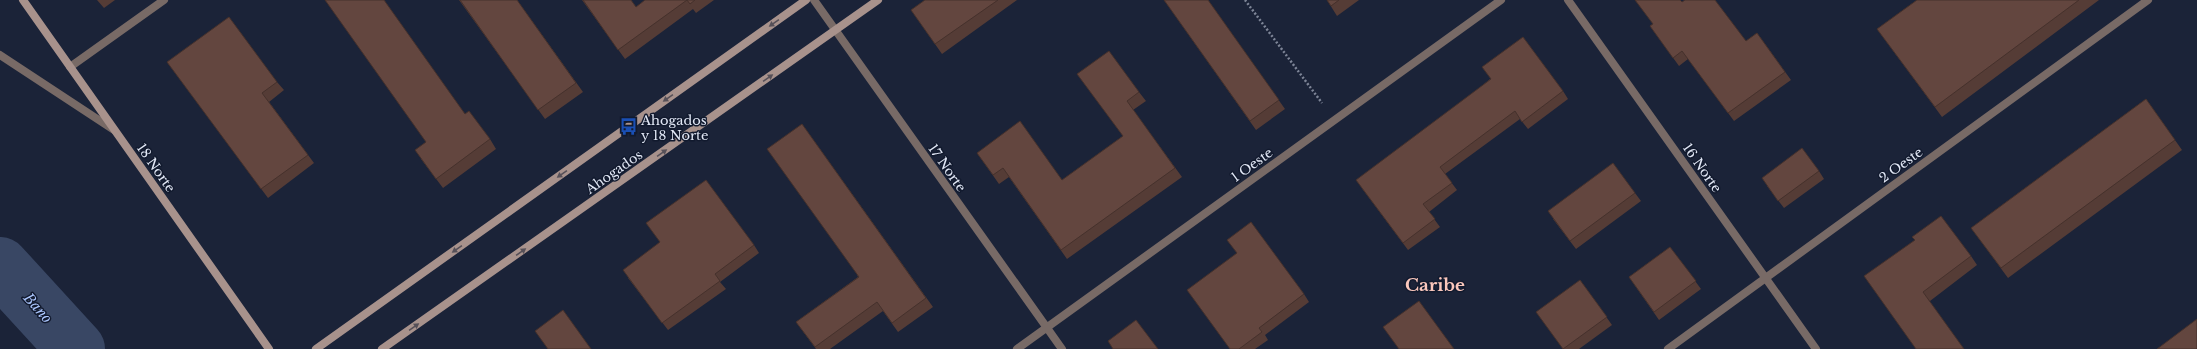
<svg xmlns="http://www.w3.org/2000/svg" width="2197" height="349" font-family="'Libre Baskerville',serif">
<style>
.lines{fill:none;stroke-linecap:round;stroke-linejoin:round}
.river{stroke:#394764;stroke-width:58}
.path{stroke:#7e8597;stroke-width:2.5;stroke-dasharray:2 2;stroke-linecap:butt}
.street{stroke:#786a66;stroke-width:8}
.secondary{stroke:#a8928c;stroke-width:8}
.wall{fill:#553c36}
.building{fill:#63463f;stroke:#45312c}
.oneway{fill:#565058}
.labels{text-anchor:middle;dominant-baseline:central;stroke-width:3;stroke-linejoin:round;paint-order:stroke}
.poi-label{font-size:13px;fill:#e2e8f6;stroke:#121a2e;text-anchor:start}
.street-label{font-size:13px;fill:#e2e8f6;stroke:#121a2e}
.water-label{font-size:14px;font-style:italic;fill:#acc7fe;stroke:#121a2e}
.district-label{font-size:17px;font-weight:bold;fill:#fac7bc;stroke:#121a2e}
</style>
<rect width="100%" height="100%" fill="#1b2338"/>
<g class="lines">
<path class="river" d="M0 266 76 349"/>
<path class="path" d="M1245 0 1322 103"/>
<path class="street" d="M814 0 1062 349
M1568 0 1816 349
M0 55 114 130
M70 67 164 0
M1017 349 1501 0
M1668 349 2148 0"/>
<path class="secondary" d="M23 0 269 349
M316 349 806 0
M382 349 878 0"/>
</g>
<path class="wall" d="M97 0H115L104 8Z
M459 0H517L583 92 545 119Z
M582 0 636 7 645 0H714L696 13 693 9 625 59Z
M925 0H1017L942 54 911 10Z
M1164 0H1208L1285 109 1256 130Z
M1327 0H1359L1337 16Z
M1917 0H2099L1942 117 1877 29Z
M1682 2 1746 41 1757 33 1791 80 1734 121 1688 59 1679 66 1650 26Z
M167 62 277 82 284 90 269 102 314 163 268 198Z
M1490 79 1563 91 1568 99 1528 129 1520 119 1445 174 1457 190 1429 212 1440 227 1408 250 1361 187Z
M1084 83 1139 92 1146 101 1133 110 1182 177 1067 259 1009 177 999 184 977 153 1062 180 1123 136Z
M2146 99 2182 150 2008 278 1971 228Z
M465 114 490 139 496 149 443 188 421 159Z
M802 124 933 307 898 332 883 311 830 349H816L796 322 858 277Z
M1819 171 1824 179 1784 208 1767 186Z
M1635 193 1641 201 1576 249 1553 219Z
M660 242 754 245 759 253 720 282 726 289 668 330 628 278Z
M1670 247 1701 289 1659 320 1629 277Z
M1971 256 1977 265 1930 301 1864 276Z
M1580 280 1612 325 1579 349H1563Z
M1304 294 1309 302 1265 335 1268 340 1255 349H1230Z"/>
<path class="building" d="M325 0H384L465 114 469 111 490 139 436 179 415 150 426 142Z
M460 0H517L576 83 538 110Z
M583 0H631L636 7 645 0H687L618 50Z
M687 0H695L690 4Z
M925 0H998L935 44 911 10Z
M1164 0H1208L1279 100 1250 121Z
M1327 0H1339L1331 6Z
M1635 0H1680L1682 2 1685 0H1715L1746 41 1757 33 1785 72 1728 113 1682 51 1673 58 1650 26 1653 24Z
M1917 0H2079L1935 107 1877 29Z
M229 17 277 82 262 93 308 155 261 189 167 62Z
M1523 37 1563 91 1522 122 1515 111 1440 167 1452 183 1423 204 1435 219 1403 243 1356 180 1491 79 1482 67Z
M1109 51 1139 92 1127 101 1175 168 1061 250 1003 168 993 175 977 153 1020 121 1062 180 1123 136 1077 74Z
M2146 99 2175 140 2001 268 1971 228Z
M802 124 926 298 892 323 877 302 815 347 796 322 859 277 767 149Z
M1802 148 1819 171 1778 201 1762 178Z
M1613 163 1635 193 1570 241 1548 211Z
M706 180 754 245 715 274 720 281 662 323 623 270 660 242 646 223Z
M1941 216 1971 256 1923 292 1964 349H1916L1864 276 1915 240 1912 237Z
M1251 222 1304 294 1259 328 1262 332 1239 349H1230L1187 290 1237 253 1227 240Z
M1670 247 1696 281 1654 312 1629 277Z
M1580 280 1607 317 1563 349 1536 312Z
M1419 301 1454 349H1399L1383 327Z
M563 310 591 349H548L535 331Z
M2197 319V349H2157Z
M1136 320 1158 349H1113L1108 341Z"/>
<defs><path id="oneway-solid" d="M-6-.8H1V-3.2L6.5 0L1 3.2V.8H-6Z"/></defs>
<g class="oneway">
<use href="#oneway-solid" transform="translate(774 23) rotate(145)"/>
<use href="#oneway-solid" transform="translate(768 78) rotate(-35)"/>
<use href="#oneway-solid" transform="translate(668 98) rotate(145)"/>
<use href="#oneway-solid" transform="translate(662 153) rotate(-35)"/>
<use href="#oneway-solid" transform="translate(562 174) rotate(145)"/>
<use href="#oneway-solid" transform="translate(457 249) rotate(145)"/>
<use href="#oneway-solid" transform="translate(521 252) rotate(-35)"/>
<use href="#oneway-solid" transform="translate(414 327) rotate(-35)"/>
</g>
<defs>
<symbol id="bus-bare" viewBox="-9 -9 18 18"><path d="M-5-6H5V4H4V6H2V4H-2V6H-4V4H-5ZM-3.5-4V0h7V-4ZM-3.5 1.2v1.5H-2V1.2ZM2 1.2v1.5H3.5V1.2Z" fill="#1a4fb4" stroke="#121a2e" stroke-width="2.5" paint-order="stroke"/></symbol>
</defs>
<g fill-rule="evenodd">
<use href="#bus-bare" x="616" y="114" width="25" height="25"/>
</g>
<g class="labels">
<g class="poi-label">
<text x="641" y="120">Ahogados<tspan x="641" dy="15">y 18 Norte</tspan></text>
</g>
<g class="street-label">
<text transform="translate(1252 165) rotate(-36)">1 Oeste</text>
<text transform="translate(1901 165) rotate(-36)">2 Oeste</text>
<text transform="translate(156 168) rotate(55)">18 Norte</text>
<text transform="translate(947 168) rotate(55)">17 Norte</text>
<text transform="translate(1702 168) rotate(55)">16 Norte</text>
<text transform="translate(614 172) rotate(-35)">Ahogados</text>
</g>
<g class="water-label">
<text transform="translate(38 308) rotate(48)">Bano</text>
</g>
<g class="district-label">
<text x="1435" y="285">Caribe</text>
</g>
</g>
</svg>
